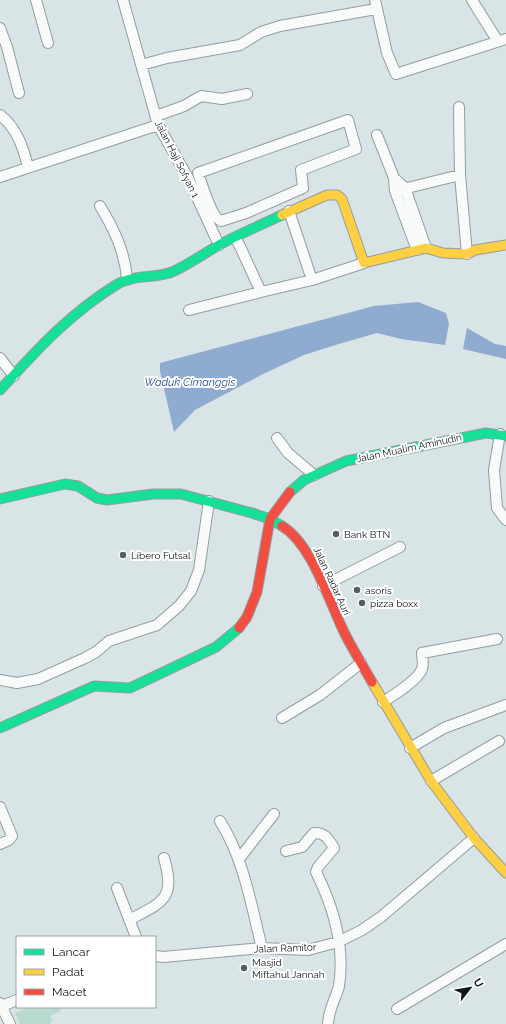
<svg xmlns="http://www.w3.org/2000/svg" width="506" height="1024" font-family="Raleway,sans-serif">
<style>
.green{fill:#b9dace}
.water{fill:#8fabd0}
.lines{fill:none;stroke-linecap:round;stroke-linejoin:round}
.street-casing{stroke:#949d9f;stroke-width:12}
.fast-casing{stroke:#949d9f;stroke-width:11}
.slow-casing{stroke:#949d9f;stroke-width:11}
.jam-casing{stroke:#949d9f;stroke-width:11}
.street{stroke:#f9fbfb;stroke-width:10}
.fast{stroke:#16e098;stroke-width:9}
.slow{stroke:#ffcf43;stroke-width:9}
.jam{stroke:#f24e42;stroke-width:9}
.poi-dot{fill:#555f61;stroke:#fff;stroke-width:1.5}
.labels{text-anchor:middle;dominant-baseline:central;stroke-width:4;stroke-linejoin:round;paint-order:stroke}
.street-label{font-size:10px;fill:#0f1719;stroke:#fff}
.poi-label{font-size:10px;fill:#0f1719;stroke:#fff;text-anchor:start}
.water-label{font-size:11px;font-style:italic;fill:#264f91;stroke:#fff}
</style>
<rect width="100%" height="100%" fill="#d8e4e6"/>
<path class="green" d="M29 1007H61L60 1011 50 1016 52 1021 50 1024H20L15 1013Z"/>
<path class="water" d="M418 302 446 313 449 324 445 345 401 339 377 333 342 343 304 355 263 374 195 410 174 432 160 371V363L374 306Z
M467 328 495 344 506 346V359L463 349Z"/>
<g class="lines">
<defs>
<path id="street" d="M36 0 48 43
M123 0 158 125 188 178 219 245
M375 0 387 53 396 74 506 39
M472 0 497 40
M0 28 7 47 19 93
M141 65 167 58 240 45 261 32 280 26 376 9
M459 107 460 175 467 254
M0 115C17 128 23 147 28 167
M156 116 184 106 201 96 222 99 247 94
M348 120 356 149 301 170 303 188 246 213 221 221C211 217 202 184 198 173Z
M377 135 394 178 395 191 417 250
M0 177 158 125
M394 178 405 188 426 248
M399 190 460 175
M100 206C114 229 125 252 127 279
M289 211 312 280 364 263
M236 238 261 292 312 280
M189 310 261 292
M0 358 14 376
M500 434 494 470 497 508 506 520
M277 438 288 453 314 475
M323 586 400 547
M0 680 17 683 38 679 85 658 96 652 109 641 157 625 179 606 191 591 199 570 209 501
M383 702C394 695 418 680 422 669 424 664 422 657 422 653L497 639
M282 718 320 695 361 663
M410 748 444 728 506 705
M431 781 499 741
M0 807 12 836 9 840 0 844
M220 821C244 859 251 905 262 948
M286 851 302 847 314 833C325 832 329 840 334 848L318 867 316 872C333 906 345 947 339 986 336 998 328 1011 328 1024
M239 859 274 814
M117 888 136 937
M129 920C163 902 176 899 164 858
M155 956 163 957 262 948 308 950 338 942 362 930 381 917 474 838
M0 1003 10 1024
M2 1006 17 1000
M397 1009 506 944"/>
<path id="fast" d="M0 390C37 350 69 314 116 285 133 274 154 279 172 272 188 265 203 254 219 245 239 234 261 225 282 215
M290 492 304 480 346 461 486 433 506 436
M0 499 65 484 78 486 97 498 107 500 153 494H181L252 513 270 519 282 526
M0 728 94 686 130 688 216 647 239 628"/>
<path id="slow" d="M282 215 327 195H337L342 199 364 263 426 248 443 253 467 254 475 250 506 245
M372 682 431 781 474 838 506 873"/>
<path id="jam" d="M282 526C312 544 329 602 345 634 353 650 363 666 372 682
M239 628 247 617 257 592 270 519 290 492"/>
</defs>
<use href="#street" class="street-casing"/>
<use href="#fast" class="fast-casing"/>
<use href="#slow" class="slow-casing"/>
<use href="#jam" class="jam-casing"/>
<use href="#street" class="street"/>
<use href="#fast" class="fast"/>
<use href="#slow" class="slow"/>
<use href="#jam" class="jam"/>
</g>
<g class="poi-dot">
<circle cx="336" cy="534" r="4"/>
<circle cx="123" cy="555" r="4"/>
<circle cx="357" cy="590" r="4"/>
<circle cx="362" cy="603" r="4"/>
<circle cx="244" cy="968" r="4"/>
</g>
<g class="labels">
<g class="street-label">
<text transform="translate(177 159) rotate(63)">Jalan Haji Sofyan 1</text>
<text transform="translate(409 448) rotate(-12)">Jalan Mualim Aminudin</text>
<text transform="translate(332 581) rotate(65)">Jalan Radar Auri</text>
<text transform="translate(285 948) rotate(-2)">Jalan Ramitor</text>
</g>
<g class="poi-label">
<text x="344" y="534">Bank BTN</text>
<text x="131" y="555">Libero Futsal</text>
<text x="365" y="590">asoris</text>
<text x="370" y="603">pizza boxx</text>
<text x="252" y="962">Masjid<tspan x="252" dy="12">Miftahul Jannah</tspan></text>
</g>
<g class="water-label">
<text x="190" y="382">Waduk Cimanggis</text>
</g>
</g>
<rect x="16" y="936" width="140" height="72" fill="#ffffff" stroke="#9fa2a3"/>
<rect x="24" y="949" width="20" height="6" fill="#16e098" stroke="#9fa2a3"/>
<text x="52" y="956" font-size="12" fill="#0f1719">Lancar</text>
<rect x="24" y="969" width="20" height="6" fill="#ffcf43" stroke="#9fa2a3"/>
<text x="52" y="976" font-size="12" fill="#0f1719">Padat</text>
<rect x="24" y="989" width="20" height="6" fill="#f24e42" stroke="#9fa2a3"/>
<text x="52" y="996" font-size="12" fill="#0f1719">Macet</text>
<g transform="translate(470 988) rotate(59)" stroke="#ffffff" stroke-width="3" paint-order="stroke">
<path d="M0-3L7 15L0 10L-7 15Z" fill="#0f1719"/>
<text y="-6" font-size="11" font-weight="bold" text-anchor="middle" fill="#0f1719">U</text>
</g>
</svg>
